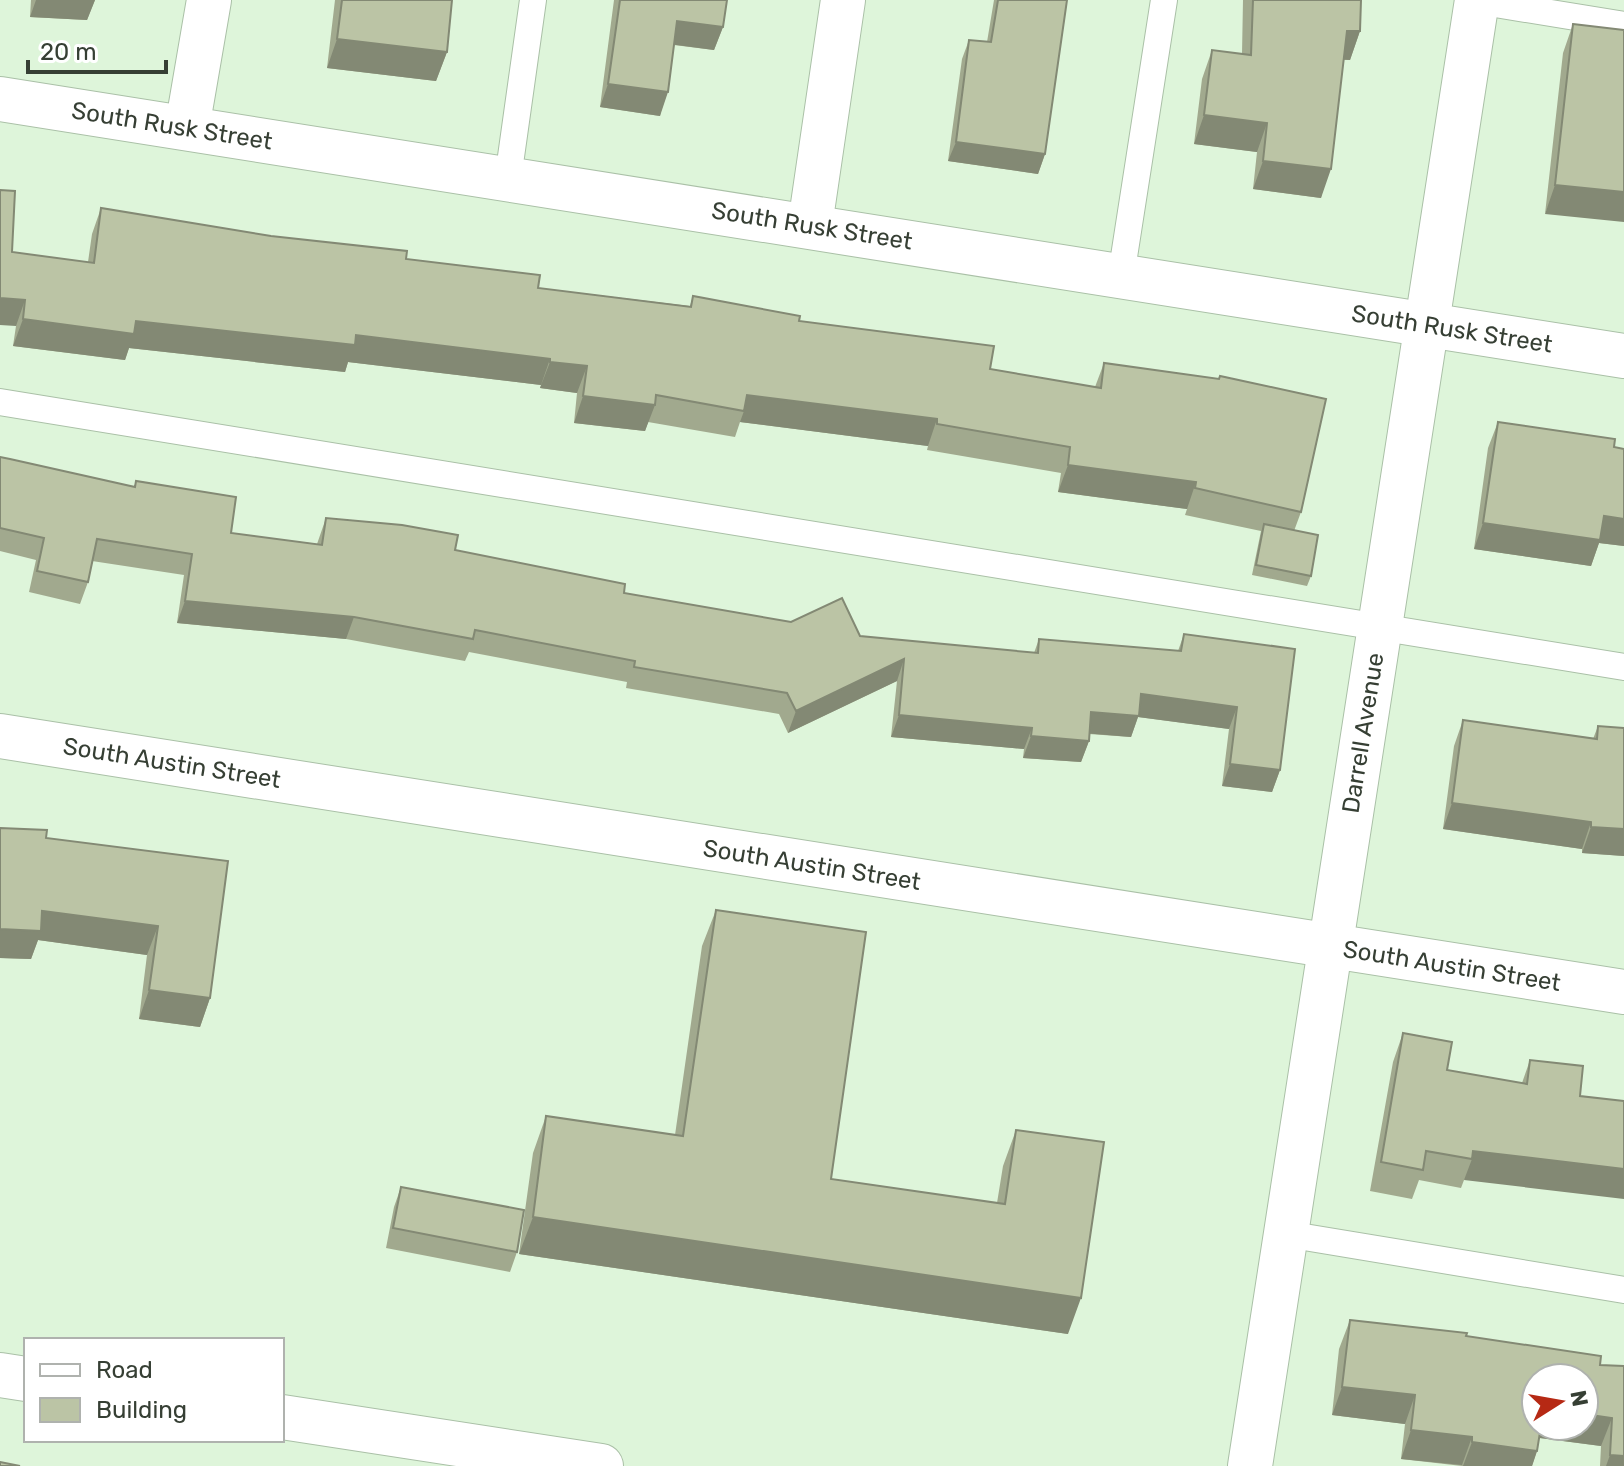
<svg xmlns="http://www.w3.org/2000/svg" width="1624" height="1466" font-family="Rubik,sans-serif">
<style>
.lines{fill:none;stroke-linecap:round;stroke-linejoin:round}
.service-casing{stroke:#aac0a7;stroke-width:28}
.minor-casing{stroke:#aac0a7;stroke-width:46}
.tertiary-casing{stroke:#aac0a7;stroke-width:46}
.secondary-casing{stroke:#aac0a7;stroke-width:46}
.service{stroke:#fff;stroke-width:26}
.minor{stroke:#fff;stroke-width:44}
.tertiary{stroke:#fff;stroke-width:44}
.secondary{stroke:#fff;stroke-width:44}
.wall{fill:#a1a98e}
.shaded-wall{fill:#838974}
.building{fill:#bbc4a5;stroke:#838974;stroke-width:2}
.labels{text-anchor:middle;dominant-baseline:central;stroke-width:8;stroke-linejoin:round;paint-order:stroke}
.street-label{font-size:24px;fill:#363f34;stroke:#fff}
</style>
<rect width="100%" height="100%" fill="#def5da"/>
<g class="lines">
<defs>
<path id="service" d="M1477 1 1624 25
M508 178 533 0
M1121 276 1164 0
M0 402 1624 667
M1286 1234 1624 1290"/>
<path id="minor" d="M187 128 209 0
M810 225 843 0
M0 736 1624 992
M0 1375 26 1379
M282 1417 601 1466"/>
<path id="tertiary" d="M0 99 1624 356"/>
<path id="secondary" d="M1250 1466 1477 0"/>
</defs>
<use href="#service" class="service-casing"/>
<use href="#minor" class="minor-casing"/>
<use href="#tertiary" class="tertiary-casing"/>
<use href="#secondary" class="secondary-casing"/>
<use href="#service" class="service"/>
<use href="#minor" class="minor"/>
<use href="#tertiary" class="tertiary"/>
<use href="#secondary" class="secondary"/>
</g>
<path class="wall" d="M31 0H95L87 20 30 17Z
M335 0H452L447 52 436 81 327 68Z
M614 0H727L723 27 714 50 674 45 660 116 600 107Z
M994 0H1067L1045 154 1038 174 948 161 962 59 969 40 987 42Z
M1243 0H1361L1360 31 1350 60H1344L1321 198 1253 189 1257 152 1194 144 1202 79 1212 50 1242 54Z
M1573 24 1624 30 1545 214 1563 53Z
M101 208 406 259 538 288 690 306 693 296 799 321 990 369 1095 387 1104 363 1301 512 1294 531 1311 576 1307 586 1252 575 1261 531 1185 515 1187 509 1058 492 1061 473 927 450 928 446 740 422 735 437 648 422 645 431 574 423 577 393 540 388 541 385 348 362 345 372 129 348 125 360 13 346 16 326 12 252 88 262 92 234Z
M1498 422 1624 449V546L1599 543 1591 566 1474 549 1488 448Z
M0 457 134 487 136 481 231 533 317 544 326 518 624 593 860 636 1034 653 1039 639 1178 651 1184 634 1280 770 1272 792 1222 786 1229 729 1138 717 1131 737 1089 734V741L1081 762 1023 758 1024 749 891 737 897 681 788 733 779 714 626 688 627 682 469 652 465 661 346 639 177 623 184 575 92 561 88 582 80 604 29 592 36 560 0 551Z
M1463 720 1593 739 1598 726 1624 856 1582 853V849L1443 829 1454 746Z
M0 828 46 838 228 861 210 998 200 1027 139 1019 147 955 38 940 31 959 0 958Z
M716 910 831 1179 997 1203 1003 1166 1016 1130 1068 1334 519 1254 533 1153 546 1116 675 1135 702 946Z
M1403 1033 1447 1070 1522 1083 1530 1060 1583 1066 1464 1180 1461 1188 1419 1180 1412 1199 1370 1191 1393 1062Z
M401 1187 517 1252 510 1272 386 1248 394 1207Z
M1350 1320 1466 1336 1600 1365 1624 1466H1600L1601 1446 1539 1438 1537 1451 1532 1466H1462L1401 1459 1405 1424 1332 1415 1339 1349Z"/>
<path class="shaded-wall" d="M36 0H95L87 20 30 17Z
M677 21 723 27 714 50 669 44Z
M1347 31H1360L1350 60 1336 59Z
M337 39 447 52 436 81 327 68Z
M608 84 668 92 660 116 600 107Z
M1204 115 1267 123 1257 152 1194 144Z
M956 142 1045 154 1038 174 948 161Z
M1263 161 1331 169 1321 198 1253 189Z
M1555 185 1624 192V222L1545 214Z
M0 298 25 300 16 326 0 325Z
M23 319 136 321 356 335 550 359 541 385 348 362 345 372 129 348 125 360 13 346Z
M550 362 587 366 577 393 540 388Z
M747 395 937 419 928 446 740 422 744 411Z
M583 396 655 405 645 431 574 423Z
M1068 465 1196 482 1187 509 1058 492Z
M1604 516 1624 519V546L1599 543 1591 566 1474 549 1483 523Z
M185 601 354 617 346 639 177 623Z
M904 659 897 681 788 733 796 711Z
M1141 694 1237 707 1229 729 1138 717 1131 737 1083 733 1091 712Z
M899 715 1032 728 1024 749 891 737Z
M1031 736 1089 741 1081 762 1023 758Z
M1230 764 1280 770 1272 792 1222 786Z
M1452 803 1591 822 1582 849 1443 829Z
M1591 827 1624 829V856L1582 853Z
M42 911 158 926 147 955 38 940 31 959 0 958V929Z
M149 990 210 998 200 1027 139 1019Z
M1473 1151 1624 1169V1199L1464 1180 1472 1159Z
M533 1217 1081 1298 1068 1334 519 1254Z
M1342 1387 1415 1395 1405 1424 1332 1415Z
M1584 1414 1612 1418 1601 1446 1533 1437 1537 1426H1584Z
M1411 1430 1472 1437 1462 1465 1401 1459Z
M1472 1442 1537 1451 1532 1466H1463Z
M1610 1455 1624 1456V1466H1606Z"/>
<path class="building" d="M342 0H452L447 52 337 39Z
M620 0H727L723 27 677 21 668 92 608 84Z
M998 0H1067L1045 154 956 142 969 40 991 42Z
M1253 0H1361L1360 31H1347L1331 169 1263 161 1267 123 1204 115 1212 50 1251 55Z
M1573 24 1624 30V192L1555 185Z
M0 190 15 191 12 252 94 263 101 208 271 236 407 251 406 259 540 275 538 288 691 307 693 296 800 316 799 321 994 346 990 369 1101 388 1104 363 1219 379 1220 376 1326 399 1301 512 1195 488 1196 482 1068 465 1070 447 937 424V419L747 395 744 411 656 395 655 405 583 396 587 366 550 362V359L356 335 355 345 136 321 134 334 23 319 25 300 0 298Z
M1498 422 1615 439 1614 447 1624 449V519L1604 516 1600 540 1483 523Z
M0 457 10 459 135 487 136 481 236 497 231 533 322 545 326 518 402 525 458 535 455 550 625 584 624 593 791 622 842 598 860 636 1038 653 1039 639 1181 651 1184 634 1295 649 1280 770 1230 764 1237 707 1141 694 1139 716 1091 712 1089 741 1031 736 1032 728 899 715 904 659 796 711 787 693 634 667 635 661 475 630 473 639 354 617 185 601 192 554 97 539 88 582 37 571 44 538 0 528Z
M1264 524 1318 535 1311 576 1256 565Z
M1463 720 1597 739 1598 726 1624 728V829L1591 827V822L1452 803Z
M0 828 47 830 46 838 228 861 210 998 149 990 158 926 42 911 41 931 0 929Z
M716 910 866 932 831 1179 1005 1204 1016 1130 1104 1142 1081 1298 533 1217 546 1116 683 1136Z
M1403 1033 1452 1042 1447 1070 1527 1084 1530 1060 1583 1066 1580 1096 1624 1101V1169L1473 1151 1472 1159 1426 1151 1423 1170 1381 1162Z
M401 1187 524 1210 517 1252 393 1228Z
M1350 1320 1467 1333 1466 1336 1601 1356 1600 1365 1624 1366V1456L1610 1455 1612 1418 1584 1414V1378H1536V1426H1541L1537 1451 1472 1442V1437L1411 1430 1415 1395 1342 1387Z
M0 1462 20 1466H0Z"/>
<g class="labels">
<g class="street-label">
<text transform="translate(172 126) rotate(9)">South Rusk Street</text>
<text transform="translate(812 226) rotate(9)">South Rusk Street</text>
<text transform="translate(1452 329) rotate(9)">South Rusk Street</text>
<text transform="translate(1363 733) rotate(-81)">Darrell Avenue</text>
<text transform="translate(172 763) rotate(9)">South Austin Street</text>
<text transform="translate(812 865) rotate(9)">South Austin Street</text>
<text transform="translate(1452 966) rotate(9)">South Austin Street</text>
</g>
</g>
<rect x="24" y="1338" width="260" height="104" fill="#ffffff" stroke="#afb2ae" stroke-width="2"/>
<rect x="40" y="1364" width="40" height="12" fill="#ffffff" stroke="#afb2ae" stroke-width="2"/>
<text x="96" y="1378" font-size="24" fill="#363f34">Road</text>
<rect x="40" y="1398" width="40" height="24" fill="#bbc4a5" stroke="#afb2ae" stroke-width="2"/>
<text x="96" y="1418" font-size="24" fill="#363f34">Building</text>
<g transform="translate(1560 1402) rotate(79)"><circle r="38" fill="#ffffff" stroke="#afb2ae" stroke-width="2"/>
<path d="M0-6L14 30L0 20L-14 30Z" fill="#b62914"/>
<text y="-12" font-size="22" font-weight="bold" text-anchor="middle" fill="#363f34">N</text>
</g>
<path d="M28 60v12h138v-12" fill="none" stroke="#363f34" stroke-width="4"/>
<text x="40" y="60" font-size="24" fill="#363f34" stroke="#ffffff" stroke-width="6" paint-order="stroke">20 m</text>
</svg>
